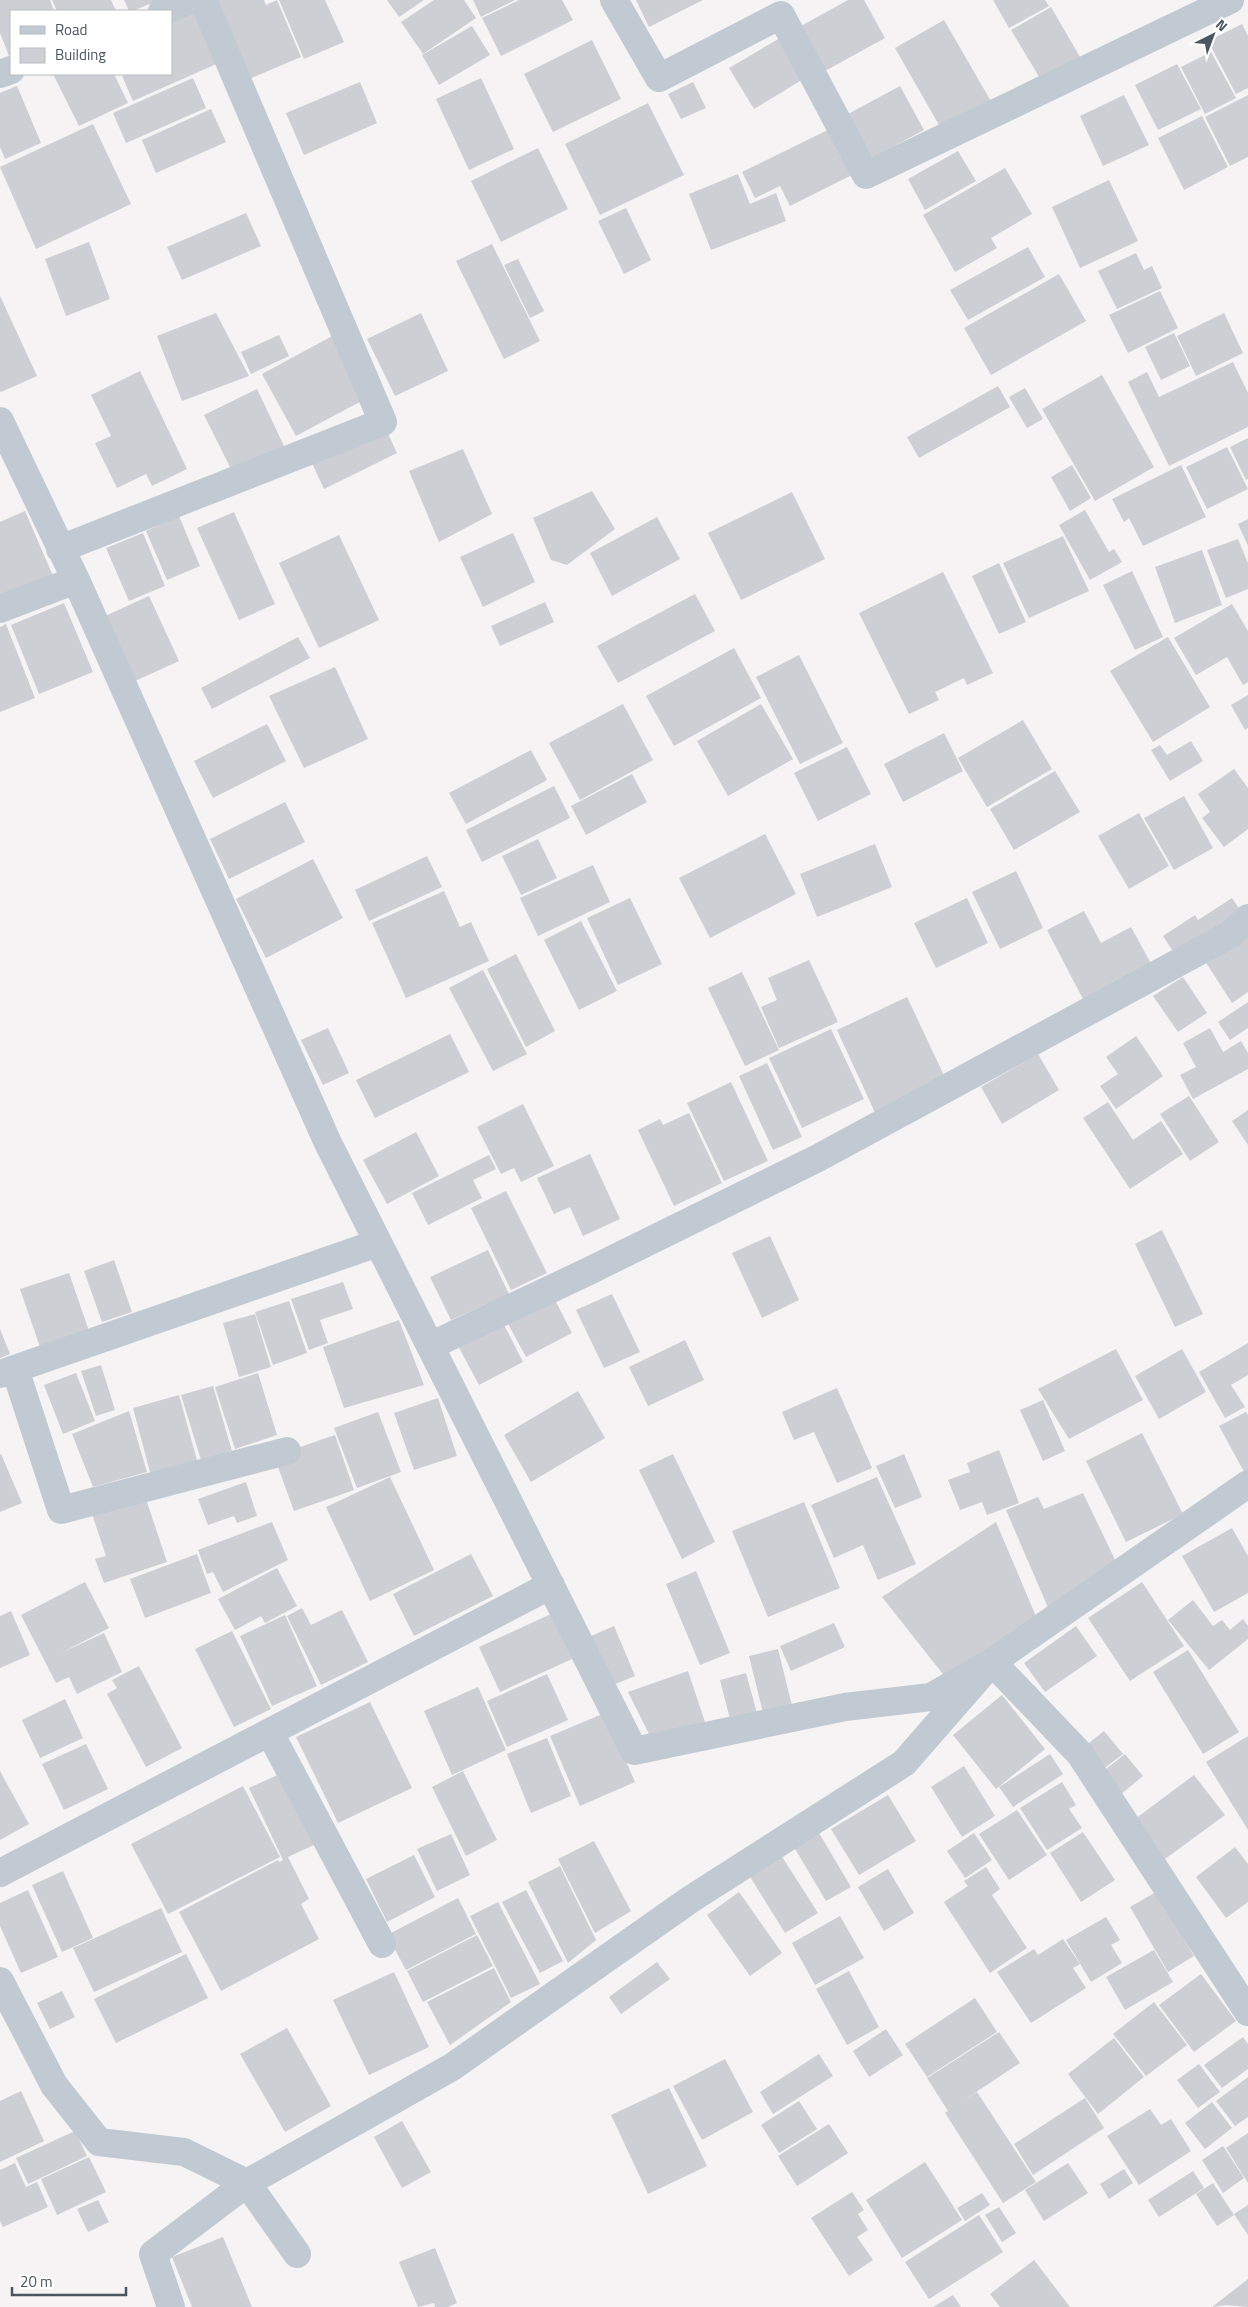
<svg xmlns="http://www.w3.org/2000/svg" width="1248" height="2307" font-family="'Titillium Web',sans-serif">
<style>
.building{fill:#cdcfd5}
.lines{fill:none;stroke-linecap:round;stroke-linejoin:round}
.minor{stroke:#c1cad2;stroke-width:28}
</style>
<rect width="100%" height="100%" fill="#f5f3f3"/>
<path class="building" d="M0 0H50L54 11H11V61L0 33Z
M52 0H111L116 11H57Z
M124 0H159L133 11H129Z
M214 0H264L266 5 277 0 301 57 249 79Z
M279 0H325L344 42 304 59Z
M387 0H424L399 17Z
M434 0H464L476 18 423 54 401 22Z
M473 0H515L481 17Z
M519 0H562L573 20 501 56 482 18Z
M636 0H703L649 27Z
M848 0H864L885 38 825 71 801 26Z
M993 0H1045L1049 6 1009 28Z
M199 6 223 61 133 101 122 76 127 74H171V18Z
M1051 7 1080 57 1041 80 1011 30Z
M944 20 992 103 943 132 895 48Z
M1242 24 1248 36V88L1236 94 1208 41Z
M472 26 490 55 439 85 422 55Z
M780 38 805 78 754 109 729 68Z
M592 40 621 99 553 132 524 74Z
M1211 52 1236 98 1205 114 1181 67Z
M1177 64 1201 109 1158 130 1135 85Z
M53 74H114L128 103 79 126Z
M193 78 206 108 126 143 113 113Z
M481 78 514 149 469 170 436 99Z
M360 82 377 123 304 155 286 113Z
M693 82 706 108 681 119 668 94Z
M17 86 41 143 5 159 0 147V93Z
M900 86 924 130 872 158 848 114Z
M1124 95 1149 145 1103 166 1080 116Z
M1248 95V157L1230 166 1205 117Z
M648 103 684 175 600 215 565 144Z
M211 109 226 142 156 173 142 140Z
M1202 116 1228 167 1184 190 1158 138Z
M93 124 131 204 36 249 0 167Z
M838 125 860 171 790 206 780 186 755 198 742 172Z
M538 148 568 209 501 242 471 181Z
M958 151 976 181 925 210 908 179Z
M1005 168 1032 214 991 238 997 248 955 272 923 215Z
M738 174 750 204 776 193 786 221 711 250 689 194Z
M1109 180 1138 241 1080 268 1052 207Z
M626 208 651 260 624 274 598 221Z
M246 213 261 246 182 280 167 247Z
M89 242 110 299 66 316 45 259Z
M492 244 540 341 504 359 456 261Z
M1028 247 1045 277 968 320 950 290Z
M1136 253 1144 270 1152 266 1162 288 1117 309 1098 271Z
M518 259 544 311 530 318 504 265Z
M1059 274 1086 321 991 375 964 328Z
M1160 291 1178 328 1128 353 1109 315Z
M0 296 37 376 1 392 0 391Z
M216 313 249 376 182 401 157 336Z
M421 313 448 371 395 396 367 339Z
M1224 313 1243 353 1196 376 1177 336Z
M1174 333 1190 366 1161 380 1145 347Z
M336 334 369 397 296 436 262 374Z
M279 335 289 356 251 374 241 352Z
M1233 362 1248 393V427L1169 466 1128 382 1147 372 1159 397Z
M140 371 187 469 152 486 146 474 117 488 95 443 111 436 91 395Z
M1102 375 1154 467 1095 501 1042 409Z
M998 386 1010 407 919 458 907 437Z
M1025 388 1043 419 1027 428 1009 397Z
M257 389 285 448 233 473 204 415Z
M384 425 397 453 324 489 311 461Z
M1248 438V479L1246 480 1230 447Z
M1227 447 1248 489 1207 509 1186 467Z
M463 449 492 514 439 542 409 471Z
M1072 465 1091 498 1070 511 1051 477Z
M1181 465 1206 517 1143 546 1129 518 1124 522 1112 499Z
M592 491 615 529 567 565 551 560 533 518Z
M792 492 825 559 741 600 708 533Z
M1085 510 1109 552 1114 549 1122 562 1090 580 1059 525Z
M25 511 56 583 0 606V522Z
M234 512 275 604 239 620 197 528Z
M179 516 200 566 167 580 146 531Z
M657 517 680 559 612 596 590 553Z
M1248 519V546L1238 524Z
M143 533 165 586 129 601 106 548Z
M513 533 535 582 483 607 460 557Z
M339 535 379 620 319 648 279 563Z
M1063 536 1089 591 1029 618 1003 563Z
M1238 539 1248 563V589L1226 598 1207 550Z
M1202 550 1222 605 1175 623 1155 567Z
M999 563 1026 622 999 634 972 576Z
M1132 571 1163 637 1135 650 1103 585Z
M943 572 993 673 967 685 964 678 935 692 939 700 909 714 859 613Z
M695 594 715 631 618 683 597 646Z
M149 596 179 661 133 682 103 617Z
M545 602 554 622 500 646 491 626Z
M64 603 93 672 39 694 11 625Z
M1232 604 1248 631V682L1243 685 1227 657 1196 675 1174 638Z
M6 624 35 698 0 712V627Z
M298 637 310 658 212 709 201 688Z
M1168 637 1210 707 1153 742 1110 671Z
M734 648 761 698 674 746 646 696Z
M799 655 843 743 800 764 756 677Z
M335 667 368 739 304 768 269 696Z
M1248 695V728L1245 730 1231 705Z
M623 704 653 760 580 800 549 743Z
M761 704 793 759 728 796 697 741Z
M1023 720 1052 769 987 807 958 758Z
M267 724 286 761 213 798 194 761Z
M944 733 963 771 903 802 884 764Z
M1191 741 1203 761 1170 781 1151 750 1160 745 1167 755Z
M847 747 871 794 818 821 794 773Z
M531 750 547 780 466 824 449 793Z
M1234 769 1248 788V829L1224 847 1202 818 1210 812 1198 794Z
M1055 771 1080 812 1014 850 990 809Z
M632 774 647 802 586 835 571 806Z
M554 786 570 818 482 862 466 830Z
M1184 796 1213 848 1174 870 1144 818Z
M285 802 305 842 229 879 210 839Z
M1139 813 1169 866 1129 889 1098 836Z
M765 834 796 894 710 938 679 878Z
M538 839 557 878 521 895 502 856Z
M875 844 892 887 817 917 800 874Z
M427 856 442 887 369 921 355 890Z
M313 859 343 918 266 958 236 899Z
M593 865 610 902 538 936 520 898Z
M1016 871 1043 928 1000 949 972 892Z
M444 891 460 927 471 922 489 961 406 998 372 923Z
M630 898 662 964 618 985 587 918Z
M967 898 988 943 936 968 914 923Z
M1232 898 1242 913 1176 956 1163 936 1195 915 1198 920Z
M1084 911 1101 943 1131 927 1153 967 1085 1003 1047 930Z
M581 921 617 991 579 1010 544 940Z
M1248 928V992L1232 1003 1203 958Z
M516 954 555 1031 526 1047 487 969Z
M809 960 838 1022 779 1048 761 1007 777 1000 768 978Z
M483 970 527 1054 493 1071 449 988Z
M742 972 779 1050 745 1066 708 988Z
M1183 977 1207 1013 1178 1032 1153 996Z
M907 997 948 1084 877 1117 837 1030Z
M1248 1002V1028L1230 1040 1218 1022Z
M328 1028 349 1073 323 1085 301 1040Z
M1210 1028 1223 1052 1241 1041 1248 1053V1069L1193 1099 1180 1075 1196 1067 1183 1043Z
M831 1029 864 1099 802 1128 769 1058Z
M450 1034 469 1072 375 1118 356 1080Z
M1136 1036 1163 1076 1116 1109 1100 1086 1118 1074 1106 1057Z
M1038 1054 1059 1090 1002 1124 981 1087Z
M767 1063 802 1137 773 1150 739 1076Z
M731 1082 768 1161 724 1181 687 1103Z
M1189 1096 1219 1142 1190 1161 1160 1114Z
M1108 1102 1133 1140 1161 1121 1183 1154 1130 1189 1083 1118Z
M523 1104 554 1166 521 1182 514 1168 501 1174 477 1127Z
M1248 1110V1145L1232 1121Z
M689 1113 722 1183 674 1206 638 1130 660 1119 663 1125Z
M416 1132 439 1176 387 1204 363 1160Z
M590 1154 620 1219 583 1236 570 1207 554 1214 537 1178Z
M489 1155 496 1169 473 1180 482 1198 428 1225 412 1193Z
M506 1191 547 1273 511 1290 471 1208Z
M1162 1230 1203 1314 1175 1327 1135 1244Z
M770 1236 799 1300 762 1318 732 1253Z
M488 1250 509 1294 451 1320 430 1277Z
M114 1260 132 1312 102 1322 84 1271Z
M69 1273 89 1331 40 1347 20 1289Z
M343 1282 353 1309 320 1320 328 1343 309 1350 291 1299Z
M612 1294 640 1352 604 1368 576 1310Z
M553 1296 572 1333 526 1357 506 1320Z
M289 1301 307 1353 273 1365 255 1312Z
M255 1314 271 1367 239 1377 223 1323Z
M501 1319 523 1362 479 1385 456 1342Z
M399 1320 424 1385 344 1408 323 1347Z
M0 1329 10 1354 0 1358Z
M685 1340 704 1380 648 1406 629 1367Z
M1248 1343V1375L1231 1385 1245 1407 1225 1418 1199 1372Z
M1116 1349 1143 1400 1069 1439 1038 1389Z
M1182 1349 1206 1392 1159 1419 1135 1376Z
M101 1365 115 1410 96 1416 81 1371Z
M76 1373 95 1421 63 1434 44 1385Z
M258 1373 277 1435 235 1449 215 1387Z
M213 1386 232 1451 201 1460 181 1395Z
M837 1388 872 1468 837 1483 814 1432 794 1440 782 1412Z
M578 1391 605 1438 531 1482 504 1435Z
M179 1395 198 1464 151 1476 133 1408Z
M438 1398 457 1456 414 1470 394 1413Z
M1043 1400 1065 1451 1043 1461 1020 1410Z
M129 1411 147 1472 93 1487 72 1434Z
M378 1412 401 1472 357 1488 334 1428Z
M1246 1412 1248 1415V1479L1219 1426Z
M1142 1433 1183 1514 1126 1542 1086 1461Z
M335 1435 354 1490 294 1511 274 1456Z
M999 1450 1019 1503 987 1515 982 1502 960 1510 948 1480 970 1472 967 1463Z
M1 1454 22 1503 0 1512V1455Z
M673 1454 715 1542 682 1559 639 1470Z
M904 1454 922 1497 895 1508 876 1466Z
M390 1477 434 1570 370 1601 326 1507Z
M877 1477 916 1564 878 1580 863 1545 834 1558 811 1505Z
M246 1482 257 1516 237 1523 234 1516 208 1525 198 1499Z
M1083 1493 1119 1568 1049 1610 1006 1510 1038 1497 1044 1509Z
M145 1496 167 1562 104 1583 95 1559 106 1556 92 1514Z
M804 1502 840 1588 768 1617 732 1531Z
M272 1522 288 1560 223 1592 213 1572 207 1574 198 1550Z
M996 1522 1038 1621 950 1683 882 1597Z
M1232 1528 1248 1556V1593L1214 1612 1182 1556Z
M197 1554 211 1593 145 1618 130 1579Z
M471 1554 493 1596 414 1636 393 1594Z
M277 1568 297 1606 265 1623 261 1616 235 1630 218 1599Z
M696 1571 730 1653 700 1665 666 1584Z
M85 1582 109 1628 61 1653 104 1633 122 1672 77 1694 69 1677 56 1683 21 1615Z
M1142 1582 1184 1646 1130 1681 1088 1618Z
M1193 1600 1213 1626 1222 1620 1230 1630 1243 1619 1248 1626V1639L1209 1670 1168 1620Z
M302 1608 311 1625 342 1610 368 1662 321 1685 287 1616Z
M11 1611 30 1655 0 1668V1616Z
M551 1614 572 1659 500 1692 479 1647Z
M285 1615 317 1686 272 1706 240 1636Z
M834 1623 845 1647 791 1671 780 1646Z
M614 1626 635 1676 613 1685 591 1636Z
M1076 1626 1097 1656 1045 1692 1024 1663Z
M232 1631 271 1709 234 1727 195 1649Z
M778 1649 794 1714 765 1721 749 1656Z
M1188 1650 1239 1732 1203 1754 1153 1672Z
M139 1666 182 1748 146 1767 107 1694 117 1688 112 1680Z
M688 1671 707 1728 653 1742 628 1692Z
M746 1673 758 1717 731 1723 720 1680Z
M547 1674 568 1720 507 1747 487 1701Z
M478 1687 506 1750 452 1775 424 1711Z
M1002 1695 1045 1749 996 1789 953 1735Z
M65 1699 83 1738 40 1758 22 1720Z
M370 1702 412 1788 338 1823 296 1737Z
M605 1713 635 1782 580 1806 550 1736Z
M1104 1731 1123 1754 1102 1770 1084 1747Z
M1248 1736V1830L1206 1762Z
M547 1738 571 1796 531 1813 507 1754Z
M86 1744 108 1789 64 1810 42 1764Z
M1050 1754 1063 1774 1013 1807 999 1787Z
M1125 1754 1143 1776 1120 1795 1101 1773Z
M964 1766 995 1816 962 1837 931 1787Z
M0 1771 29 1824 0 1840Z
M463 1771 497 1840 466 1856 432 1787Z
M282 1773 316 1844 288 1857 309 1899 301 1904 319 1939 221 1991 179 1912 278 1860 279 1862 283 1860 249 1788Z
M1194 1775 1225 1815 1165 1859 1135 1819Z
M1062 1782 1076 1805 1069 1809 1082 1828 1047 1850 1020 1808Z
M243 1786 280 1857 168 1914 131 1844Z
M888 1795 916 1841 859 1875 831 1829Z
M1017 1810 1047 1855 1009 1880 979 1834Z
M1083 1832 1115 1880 1081 1902 1050 1853Z
M819 1833 851 1887 826 1901 794 1847Z
M974 1833 992 1860 965 1878 947 1851Z
M451 1834 470 1875 437 1891 417 1849Z
M594 1841 631 1911 595 1933 558 1859Z
M1235 1847 1248 1864V1902L1226 1918 1196 1877Z
M414 1855 435 1897 387 1922 366 1879Z
M781 1855 818 1913 785 1933 749 1875Z
M560 1866 596 1940 568 1963 528 1882Z
M986 1867 1000 1889 992 1895 1027 1948 990 1973 944 1902 968 1886 964 1881Z
M888 1869 914 1913 884 1931 858 1887Z
M63 1871 93 1938 62 1952 32 1885Z
M28 1890 58 1957 21 1973 0 1926V1903Z
M526 1890 563 1961 540 1973 502 1902Z
M739 1892 782 1953 750 1976 707 1915Z
M1156 1892 1194 1956 1168 1972 1130 1907Z
M458 1898 476 1934 406 1970 387 1935Z
M498 1902 540 1984 511 1998 470 1916Z
M161 1908 182 1952 94 1992 73 1948Z
M840 1916 864 1958 815 1985 792 1943Z
M1106 1917 1120 1940 1111 1945 1122 1963 1091 1982 1066 1940Z
M477 1935 493 1966 423 2002 407 1971Z
M1063 1939 1080 1964 1073 1968 1086 1988 1031 2023 997 1972 1034 1949 1038 1955Z
M1154 1950 1173 1982 1125 2010 1106 1977Z
M186 1954 208 1998 116 2043 94 1999Z
M657 1962 670 1979 621 2014 609 1997Z
M494 1968 511 2002 450 2045 427 2002Z
M849 1971 879 2027 847 2045 816 1989Z
M394 1972 429 2047 369 2075 333 2000Z
M1201 1974 1236 2021 1194 2052 1159 2005Z
M62 1991 75 2017 50 2029 37 2003Z
M975 1998 997 2032 927 2077 905 2044Z
M1154 2002 1187 2045 1146 2076 1113 2034Z
M287 2028 331 2106 285 2132 240 2054Z
M886 2029 903 2055 869 2077 853 2051Z
M999 2032 1020 2063 964 2100 977 2092 1036 2182 1003 2203 945 2113 948 2111 927 2078Z
M1243 2037 1248 2044V2069L1222 2088 1204 2065Z
M1114 2038 1144 2077 1098 2114 1068 2074Z
M819 2054 833 2076 773 2114 760 2092Z
M725 2059 753 2112 702 2140 673 2086Z
M1199 2064 1220 2092 1198 2108 1177 2080Z
M1248 2077V2117L1235 2126 1216 2101Z
M669 2088 707 2166 648 2194 611 2115Z
M21 2091 44 2141 0 2162V2101Z
M1085 2098 1104 2128 1033 2175 1014 2144Z
M799 2101 817 2129 779 2153 761 2125Z
M1212 2102 1232 2128 1205 2149 1185 2123Z
M1150 2109 1161 2125 1171 2119 1191 2151 1139 2185 1107 2136Z
M402 2121 431 2172 402 2188 374 2137Z
M829 2124 848 2153 797 2186 778 2156Z
M75 2131 87 2156 28 2184 16 2158Z
M1248 2133V2183L1226 2148Z
M1223 2146 1244 2178 1223 2193 1202 2160Z
M89 2157 106 2192 57 2215 41 2179Z
M925 2162 962 2220 902 2258 866 2200Z
M15 2163 26 2187 37 2182 48 2207 3 2227 0 2221V2170Z
M1068 2163 1088 2193 1044 2221 1025 2190Z
M1124 2169 1133 2183 1109 2199 1100 2184Z
M1193 2171 1204 2188 1159 2217 1148 2200Z
M1213 2183 1234 2215 1217 2226 1196 2194Z
M852 2192 864 2210 858 2214 868 2230 857 2237 873 2260 849 2276 811 2218Z
M982 2193 990 2205 965 2221 957 2208Z
M98 2200 109 2222 88 2232 77 2209Z
M1248 2205V2235L1234 2214Z
M999 2207 1016 2233 1002 2242 985 2215Z
M979 2215 1003 2252 929 2299 905 2262Z
M223 2237 252 2307H192L172 2257Z
M435 2248 457 2303 448 2307H435L434 2303 418 2307 399 2262Z
M1034 2260 1070 2307H1000L990 2294Z
M1248 2279V2307L1226 2305 1212 2307Z
M953 2295 961 2307H933Z"/>
<g class="lines">
<path class="minor" d="M614 0 659 78 781 15 866 175 1230 0
M162 11 191 0
M0 74 11 70
M0 421 76 580 328 1143 634 1751 845 1707 931 1697 992 1662 1080 1754 1248 2012
M60 549 383 422 203 0
M0 609 76 580
M430 1346 587 1272 818 1158 1231 934 1248 918
M15 1369 61 1510 287 1451
M0 1374 378 1243
M270 1733 382 1944
M0 1873 551 1585
M0 1981 54 2085 99 2142 184 2152 247 2183 297 2254
M171 2307 153 2254 247 2183 452 2067 691 1899 904 1763 992 1662 1248 1484"/>
</g>
<rect x="10" y="10" width="162" height="65" fill="#ffffff" stroke="#b7bbc0"/>
<rect x="20" y="26" width="25" height="8" fill="#c1cad2" stroke="#b7bbc0"/>
<text x="55" y="35" font-size="15" fill="#4a5661">Road</text>
<rect x="20" y="48" width="25" height="15" fill="#cdcfd5" stroke="#b7bbc0"/>
<text x="55" y="60" font-size="15" fill="#4a5661">Building</text>
<g transform="translate(1213 35) rotate(42)" stroke="#ffffff" stroke-width="4" paint-order="stroke">
<path d="M0-4L9 19L0 12L-9 19Z" fill="#4a5661"/>
<text y="-8" font-size="14" font-weight="bold" text-anchor="middle" fill="#4a5661">N</text>
</g>
<path d="M12 2287v8h114v-8" fill="none" stroke="#4a5661" stroke-width="2.5"/>
<text x="20" y="2287" font-size="15" fill="#4a5661" stroke="#ffffff" stroke-width="4" paint-order="stroke">20 m</text>
</svg>
